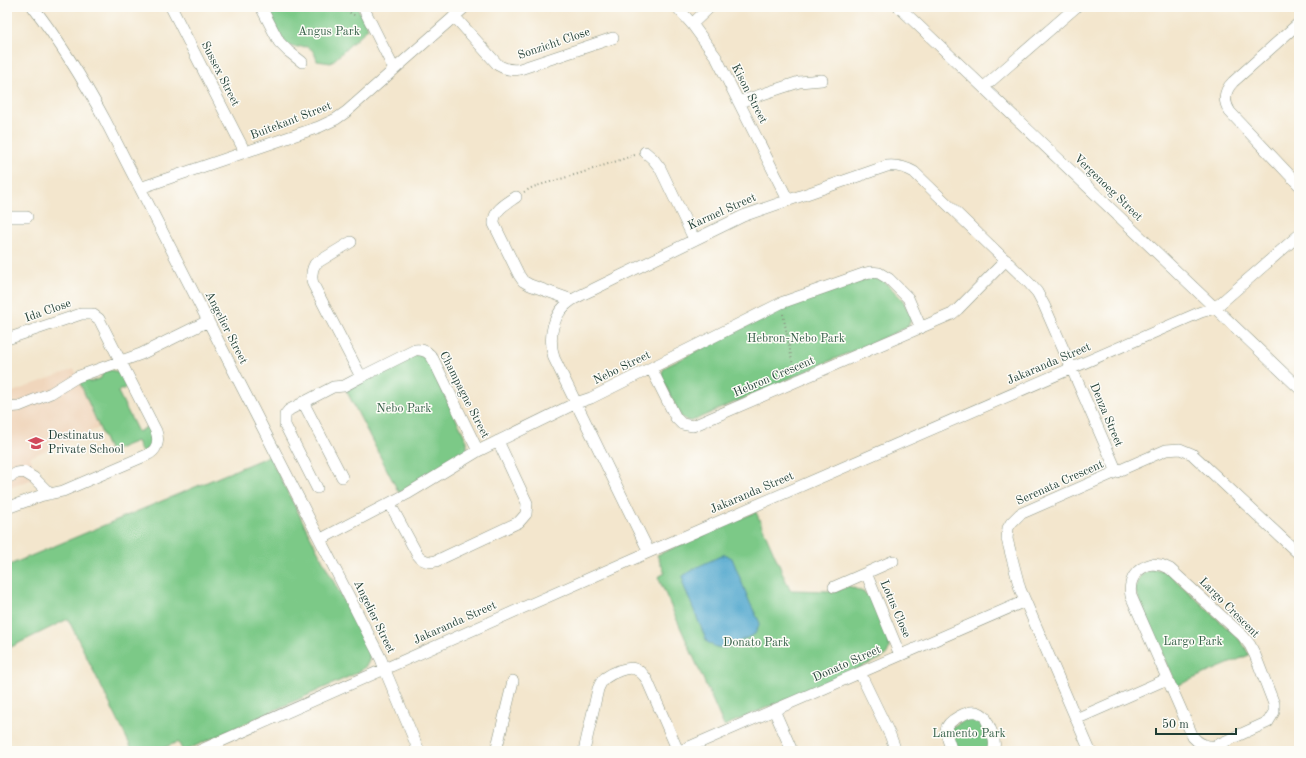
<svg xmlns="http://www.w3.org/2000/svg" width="1306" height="758" font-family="'Old Standard TT',serif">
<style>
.built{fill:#f0d6bc}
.green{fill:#7cc987;stroke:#4e835e}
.water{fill:#52a8ce;stroke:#387281}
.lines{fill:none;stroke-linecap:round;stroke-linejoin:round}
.minor-casing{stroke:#899280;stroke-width:12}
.path{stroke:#899280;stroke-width:2;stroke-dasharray:1 3;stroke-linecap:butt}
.minor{stroke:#fff;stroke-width:11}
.labels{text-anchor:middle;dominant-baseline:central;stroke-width:3;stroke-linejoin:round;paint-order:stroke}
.park-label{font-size:12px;fill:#366049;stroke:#fdfcf7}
.street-label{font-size:12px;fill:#1f3d34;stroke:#fdfcf7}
.poi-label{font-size:12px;fill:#1f3d34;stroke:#fdfcf7;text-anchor:start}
</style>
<rect width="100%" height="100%" fill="#fdfcf7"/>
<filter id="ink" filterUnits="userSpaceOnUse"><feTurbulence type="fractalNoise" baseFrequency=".025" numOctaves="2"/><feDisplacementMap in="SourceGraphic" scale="8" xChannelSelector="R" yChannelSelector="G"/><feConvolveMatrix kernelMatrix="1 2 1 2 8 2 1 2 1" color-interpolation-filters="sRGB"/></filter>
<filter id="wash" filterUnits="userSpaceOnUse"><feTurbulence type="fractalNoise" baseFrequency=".012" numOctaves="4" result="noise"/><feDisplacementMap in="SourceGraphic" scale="16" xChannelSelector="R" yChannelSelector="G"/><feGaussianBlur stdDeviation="0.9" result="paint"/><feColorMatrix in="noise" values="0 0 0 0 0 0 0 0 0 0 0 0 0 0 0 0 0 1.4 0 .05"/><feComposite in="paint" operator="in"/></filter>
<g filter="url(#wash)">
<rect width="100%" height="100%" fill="#f3e6cd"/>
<path class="built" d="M74 369 99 428 30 457 38 477 7 489V394Z"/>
<path class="green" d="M266 7H357L368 28 331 63 317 61C311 37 298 52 288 45 282 41 270 15 266 7Z
M872 277 882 279 902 299 911 315V319L908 327 692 421H688L681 417 662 378V372L665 367 782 308Z
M422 354 427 359 467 441V449L466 452 399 493 346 390 414 355Z
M111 370C121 372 123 377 127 385V387L118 392 138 432 147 427H149L153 438 151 447 143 452 141 451 137 441 110 452 79 381 85 379 90 382 101 378 103 372Z
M269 456 369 650C371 663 367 666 357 673L184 751H183L178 742 156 751H133L68 619 7 649V566Z
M756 512 790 590 830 591 832 593 849 586 865 593 870 597C874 607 891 639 889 648 888 653 886 655 882 658L724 726 658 577 665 573 657 555Z
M1156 569 1166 571 1240 640 1245 647 1249 655 1176 686 1135 590C1138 577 1141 571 1156 569Z
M972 716H979L992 741 989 751H956L950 728Z"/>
<path class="water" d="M725 554 732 558 750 603 760 623 755 634 725 648 716 647 707 642 683 584V576L695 568Z"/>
</g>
<g filter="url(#ink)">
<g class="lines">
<defs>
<path id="minor" d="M33 7C60 42 84 81 105 120 117 143 128 166 140 188L381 659 387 675 419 751
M171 7 245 152
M261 7 279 42 288 51 302 62
M363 7 394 69
M677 7 692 24 716 57 788 200
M899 7 1299 388
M454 16 498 65C505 69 512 71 520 69L613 38
M1299 23 1233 82C1224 91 1223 101 1230 112L1299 185
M692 24 710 7
M984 87 1076 7
M739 102 799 82 822 80
M645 152 653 159 660 168 694 239
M140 188 319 127 336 119 346 112 465 7
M516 197C506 204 493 210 494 224L519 275 523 281 530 285 572 300
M7 217H27
M351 242 315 264C311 271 311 277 313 284L361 377 415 350C423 349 429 352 433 359L478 451
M7 339 81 314H92L99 319 156 431C160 442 156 451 147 455L63 491 40 496 7 508
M651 368 676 418 682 424 693 426 952 314 958 309 1006 260
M303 402 342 477
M7 407 19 406 51 393 77 377 141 354 208 321
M7 478 17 473 24 472 34 478 50 494
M317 488 285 425V415L289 410 333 387 344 386 361 377
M390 504 417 554C422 561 428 563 436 561L519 522 526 514 527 503 498 441
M321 539 407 494 478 451 576 403 591 398 781 303 866 273 870 272 879 273 889 279 908 298 921 328
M649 552 554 358C548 337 552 313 572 300 579 296 585 293 592 290L743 216 887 166C897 165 905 167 914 172L1029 283 1037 292 1044 305 1117 472
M893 561 866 573 900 655
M1152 564 1161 565 1170 569 1243 636 1250 645 1255 655 1274 704V712L1268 722 1215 746C1206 747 1199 744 1193 737L1131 596C1128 580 1136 568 1152 564Z
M834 587 866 573
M860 673 890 735 896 751
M774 710 792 751
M1076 719 1167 679
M199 751 649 552 1201 312 1215 308 1299 235
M496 751 513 681
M584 751 598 689C600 685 601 681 605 678 612 673 627 666 635 669 641 671 644 675 647 680L678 751
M680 751 1025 601
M952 751C950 745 946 736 946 730 947 720 969 710 977 712 980 713 983 715 985 717 989 727 998 741 993 751
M1090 751 1020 589 1007 539 1008 528 1011 523 1020 514 1166 450 1180 449 1192 454 1299 554"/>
</defs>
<use href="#minor" class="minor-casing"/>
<path class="path" d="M335 7 341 8 356 16
M524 192 533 187 581 173 635 155
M783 314 794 371"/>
<use href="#minor" class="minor"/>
</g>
</g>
<defs>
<symbol id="school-bare" viewBox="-9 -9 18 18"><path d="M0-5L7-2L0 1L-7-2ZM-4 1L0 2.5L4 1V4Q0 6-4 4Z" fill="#d1495b" stroke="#fdfcf7" stroke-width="2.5" paint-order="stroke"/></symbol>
</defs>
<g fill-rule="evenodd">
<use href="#school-bare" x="25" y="432" width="22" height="22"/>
</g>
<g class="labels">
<g class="park-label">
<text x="329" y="32">Angus Park</text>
<text x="796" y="339">Hebron-Nebo Park</text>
<text x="404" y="409">Nebo Park</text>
<text x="1193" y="642">Largo Park</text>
<text x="756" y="643">Donato Park</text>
<text x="969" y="734">Lamento Park</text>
</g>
<g class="street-label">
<text transform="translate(554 44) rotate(-19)">Sonzicht Close</text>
<text transform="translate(220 74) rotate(63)">Sussex Street</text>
<text transform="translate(749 94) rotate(63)">Kison Street</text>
<text transform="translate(291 121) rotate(-21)">Buitekant Street</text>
<text transform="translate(1108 188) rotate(44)">Vergenoeg Street</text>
<text transform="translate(722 212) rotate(-24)">Karmel Street</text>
<text transform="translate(48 311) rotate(-19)">Ida Close</text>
<text transform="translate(226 328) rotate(63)">Angelier Street</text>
<text transform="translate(1049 364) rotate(-23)">Jakaranda Street</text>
<text transform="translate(622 368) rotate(-26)">Nebo Street</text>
<text transform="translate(774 377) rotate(-23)">Hebron Crescent</text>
<text transform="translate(464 395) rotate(63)">Champagne Street</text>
<text transform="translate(1106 415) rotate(67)">Denza Street</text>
<text transform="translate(1060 483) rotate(-24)">Serenata Crescent</text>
<text transform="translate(752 493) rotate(-23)">Jakaranda Street</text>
<text transform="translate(1229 608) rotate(45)">Largo Crescent</text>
<text transform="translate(895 609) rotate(67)">Lotus Close</text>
<text transform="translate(374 617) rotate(64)">Angelier Street</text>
<text transform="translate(455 623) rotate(-24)">Jakaranda Street</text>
<text transform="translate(847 664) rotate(-24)">Donato Street</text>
</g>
<g class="poi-label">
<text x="48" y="436">Destinatus<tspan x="48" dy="14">Private School</tspan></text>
</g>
</g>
<rect width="1306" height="758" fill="none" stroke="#fdfcf7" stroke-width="24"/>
<path d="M1156 728v6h80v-6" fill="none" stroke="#1f3d34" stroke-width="2"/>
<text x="1162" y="728" font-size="12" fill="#1f3d34" stroke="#fdfcf7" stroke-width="3" paint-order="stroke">50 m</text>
</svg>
